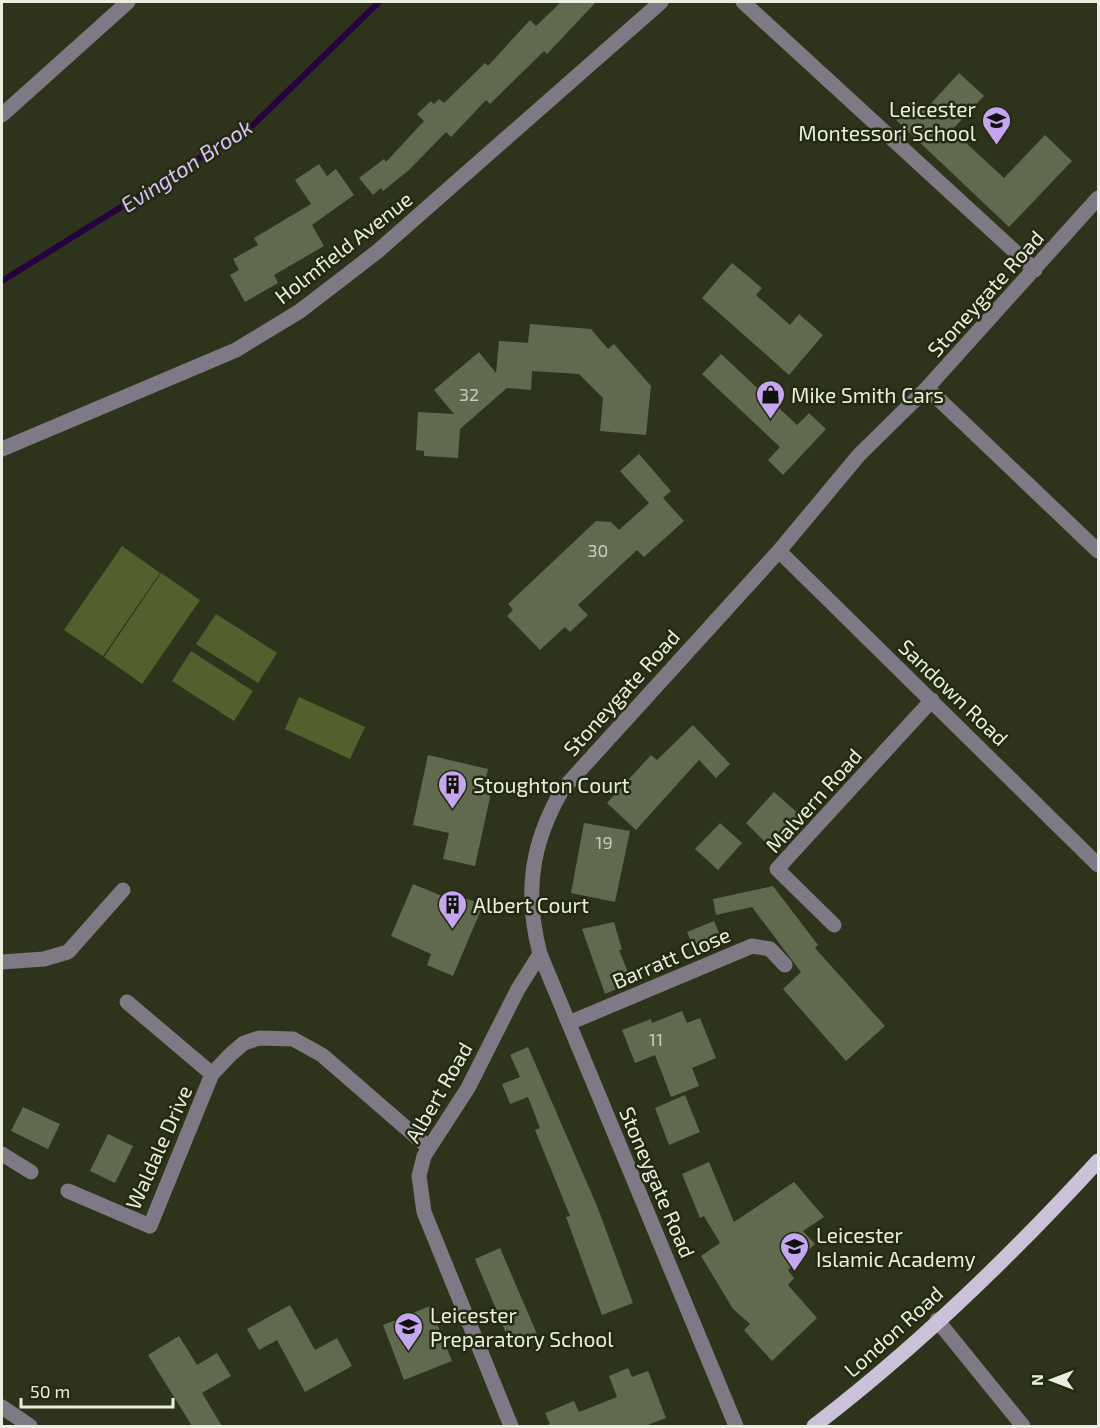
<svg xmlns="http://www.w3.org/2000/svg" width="1100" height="1428" font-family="'Exo 2',sans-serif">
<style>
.green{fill:#53602d}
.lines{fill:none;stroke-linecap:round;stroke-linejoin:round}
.stream{stroke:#260340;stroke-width:6}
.building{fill:#61694e}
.minor{stroke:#7e7985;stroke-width:15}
.major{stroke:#cbc1d9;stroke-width:15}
.labels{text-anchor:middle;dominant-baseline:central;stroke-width:5;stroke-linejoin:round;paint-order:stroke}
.number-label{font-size:18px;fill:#c7cdba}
.poi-label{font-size:21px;fill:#e9eede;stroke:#242a12;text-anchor:start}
.street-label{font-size:21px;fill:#e9eede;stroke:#242a12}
.water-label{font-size:22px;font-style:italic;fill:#d9c1f9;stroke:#242a12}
</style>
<rect width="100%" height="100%" fill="#2e341c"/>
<path class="green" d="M122 546 160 573 103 656 64 630Z
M161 573 200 600 142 684 104 657Z
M216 614 277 653 258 683 196 644Z
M191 651 253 691 234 721 172 681Z
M299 697 365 727 350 759 285 729Z"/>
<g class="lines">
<path class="stream" d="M2 281 253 125 379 2"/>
</g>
<path class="building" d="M561 2H596L547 54 544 51 490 104 486 100 451 137 446 132 409 170 383 191 381 188 373 195 359 178 384 159 386 162 424 121 417 114 431 101 434 104 439 99 444 103 485 63 488 66 530 20 536 26Z
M959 73 984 96 952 130 1004 178 1045 135 1072 161 1009 227 895 119 912 100 924 111Z
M319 164 327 176 336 169 354 195 312 225 324 246 274 275 278 283 245 302 230 275 239 270 233 259 258 245 254 238 311 204 295 180Z
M732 263 762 288 756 295 790 325 799 314 823 335 789 375 702 298Z
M530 324 591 329 608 349 614 344 651 386 646 435 600 431 603 398 579 374 532 371 531 390 507 388 460 429 458 458 424 456V451L416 450 418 412 454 414 434 390 479 352 496 373 499 341 528 343Z
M721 354 797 425 809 413 826 429 783 475 768 460 780 447 702 374Z
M639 454 671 491 663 498 684 521 644 557 637 550 578 605 588 615 570 632 565 627 540 650 507 616 513 610 508 604 596 521 611 522 619 530 649 503 620 471Z
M693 725 730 764 716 778 699 760 636 830 607 803 651 755 657 760Z
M428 755 488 769 483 791 491 793 475 866 443 859 449 833 413 825Z
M774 792 800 815 771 848 746 823Z
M584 823 630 831 615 902 571 893Z
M720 823 742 843 718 870 695 849Z
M413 884 454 901 457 895 483 905 453 976 427 965 431 954 391 936Z
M773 886 818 945 815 948 885 1026 846 1061 783 989 801 972 752 907 716 915 713 899Z
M714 921 724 945 697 956 687 932Z
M614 922 622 950H619L632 982 605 994 582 929Z
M682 1011 687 1023 700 1018 716 1058 692 1068 699 1086 671 1097 655 1055 635 1063 622 1030 651 1019 652 1023Z
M528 1047 597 1206 633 1303 602 1315 566 1217 570 1216 535 1130 540 1128 528 1097 510 1104 502 1084 520 1077 510 1055Z
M685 1095 700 1132 669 1145 655 1108Z
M23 1107 60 1124 48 1149 11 1131Z
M108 1134 133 1146 115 1183 90 1171Z
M709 1162 734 1222 794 1182 824 1217 803 1231 815 1244 788 1270 794 1278 788 1285 817 1318 772 1361 744 1330 750 1324 733 1309 701 1256 720 1243 704 1216 700 1218 682 1174Z
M500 1248 537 1334 511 1345 475 1259Z
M290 1305 315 1350 337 1338 352 1366 305 1392 277 1340 259 1350 247 1329Z
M430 1306 452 1361 404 1380 383 1325Z
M179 1336 197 1365 217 1353 231 1376 202 1393 222 1426H192L148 1355Z
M628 1368 632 1377 648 1371 666 1418 645 1426H545L550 1424 545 1413 574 1401 579 1412 617 1397 609 1376Z"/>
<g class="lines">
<path class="minor" d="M743 2 1035 270
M2 115 128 2
M927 388 1098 551
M2 449 236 350 300 311 378 251 661 2
M779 551 1098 865
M834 925 777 869 932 700
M2 962 44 959 68 952 123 890
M127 1002 212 1074
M569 1023 752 946 770 949 785 965
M2 1154 31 1172
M68 1191 150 1226 212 1074 231 1054 244 1043 259 1038 293 1039 322 1055 428 1147
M937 1320 1023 1426
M2 1407 30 1426
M511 1426 424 1212 419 1176 424 1156 468 1088 518 989 540 954
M736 1426 540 954C524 893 531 844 562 790L779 551 859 455 927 388 1098 198"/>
<path class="major" d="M814 1426C916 1348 1011 1256 1098 1161"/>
</g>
<defs>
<symbol id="school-pin" viewBox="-11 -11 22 30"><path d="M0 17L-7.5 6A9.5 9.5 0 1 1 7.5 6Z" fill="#c7a6f0" stroke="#242a12"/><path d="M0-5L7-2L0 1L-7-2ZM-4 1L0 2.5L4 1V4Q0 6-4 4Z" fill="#111"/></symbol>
<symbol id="shop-pin" viewBox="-11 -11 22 30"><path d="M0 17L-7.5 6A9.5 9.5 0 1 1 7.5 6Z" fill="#c7a6f0" stroke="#242a12"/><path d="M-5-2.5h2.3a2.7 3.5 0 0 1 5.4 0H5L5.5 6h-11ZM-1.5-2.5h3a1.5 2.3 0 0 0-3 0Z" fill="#111"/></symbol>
<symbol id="building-pin" viewBox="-11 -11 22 30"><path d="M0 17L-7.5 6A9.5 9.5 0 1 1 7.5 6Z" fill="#c7a6f0" stroke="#242a12"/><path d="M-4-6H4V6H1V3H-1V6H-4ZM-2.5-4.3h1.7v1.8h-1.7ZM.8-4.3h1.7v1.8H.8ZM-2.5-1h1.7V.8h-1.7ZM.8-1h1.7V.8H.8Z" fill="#111"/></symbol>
</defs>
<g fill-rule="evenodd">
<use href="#school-pin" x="980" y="104" width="33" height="45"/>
<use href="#shop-pin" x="754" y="378" width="33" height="45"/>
<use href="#building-pin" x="436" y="768" width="33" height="45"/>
<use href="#building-pin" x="436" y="888" width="33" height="45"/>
<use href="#school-pin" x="778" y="1230" width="33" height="45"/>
<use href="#school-pin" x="392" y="1310" width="33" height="45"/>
</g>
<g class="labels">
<g class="number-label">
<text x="469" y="394">32</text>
<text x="598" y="550">30</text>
<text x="604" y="842">19</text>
<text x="656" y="1039">11</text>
</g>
<g class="poi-label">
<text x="976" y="108" text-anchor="end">Leicester<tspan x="976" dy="24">Montessori School</tspan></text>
<text x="791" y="394">Mike Smith Cars</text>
<text x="473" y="784">Stoughton Court</text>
<text x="473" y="904">Albert Court</text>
<text x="816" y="1234">Leicester<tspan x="816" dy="24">Islamic Academy</tspan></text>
<text x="430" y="1314">Leicester<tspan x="430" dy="24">Preparatory School</tspan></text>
</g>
<g class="street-label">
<text transform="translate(343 247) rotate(-38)">Holmfield Avenue</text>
<text transform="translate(985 293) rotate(-48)">Stoneygate Road</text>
<text transform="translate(621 692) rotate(-48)">Stoneygate Road</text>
<text transform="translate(954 692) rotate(44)">Sandown Road</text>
<text transform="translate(813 800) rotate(-48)">Malvern Road</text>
<text transform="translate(671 957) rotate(-23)">Barratt Close</text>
<text transform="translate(438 1092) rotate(-60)">Albert Road</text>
<text transform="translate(158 1147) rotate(-66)">Waldale Drive</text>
<text transform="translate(658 1182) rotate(67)">Stoneygate Road</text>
<text transform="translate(893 1331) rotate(-42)">London Road</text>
</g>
<g class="water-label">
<text transform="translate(186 165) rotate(-33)">Evington Brook</text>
</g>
</g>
<rect width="1100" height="1428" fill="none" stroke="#e9eede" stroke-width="6"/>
<g transform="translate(1052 1380) rotate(270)" stroke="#242a12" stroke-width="4.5" paint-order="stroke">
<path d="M0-4.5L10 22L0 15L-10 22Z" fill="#e9eede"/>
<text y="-9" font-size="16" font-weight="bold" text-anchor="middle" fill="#e9eede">N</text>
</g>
<path d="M21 1398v9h152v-9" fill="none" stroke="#e9eede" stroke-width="3"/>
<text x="30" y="1398" font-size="18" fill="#e9eede" stroke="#242a12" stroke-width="4.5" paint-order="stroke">50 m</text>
</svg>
